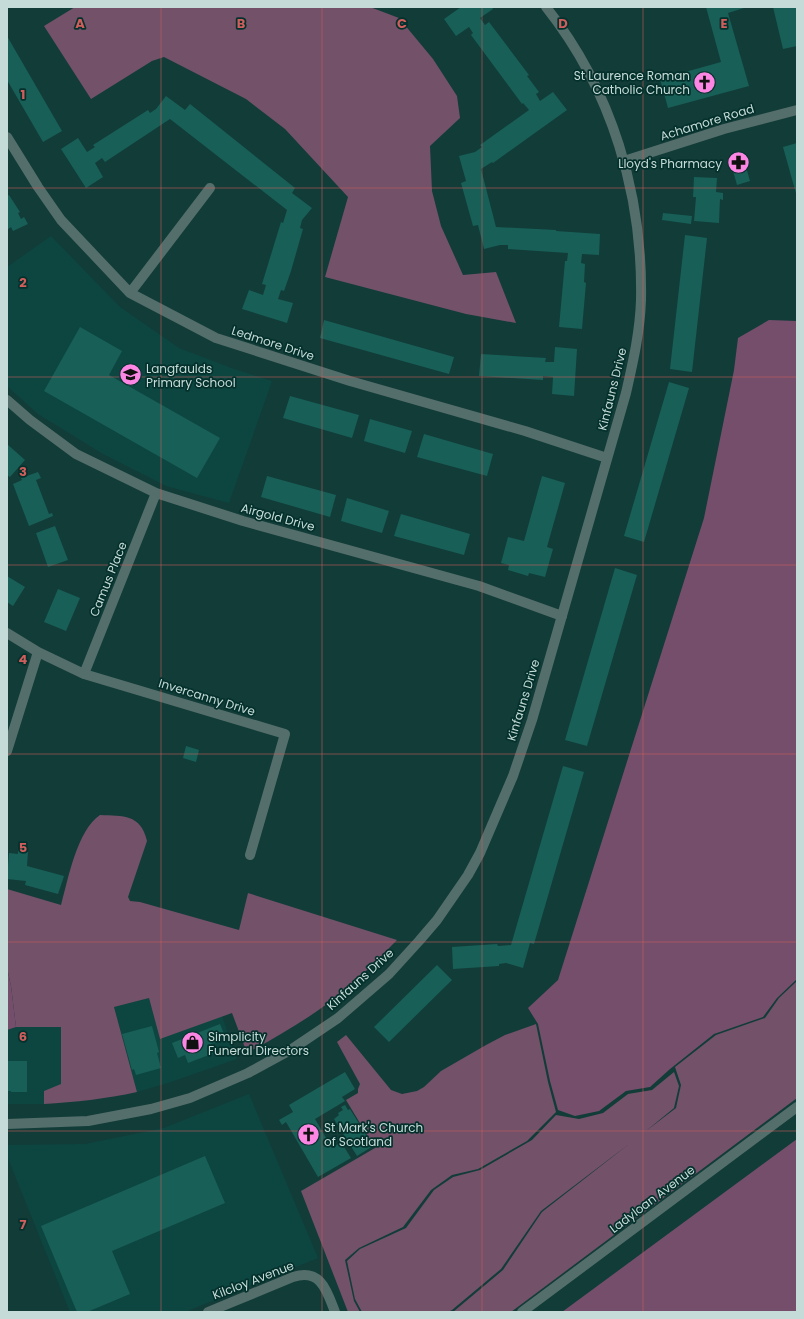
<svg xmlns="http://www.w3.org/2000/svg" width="804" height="1319" font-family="Poppins,sans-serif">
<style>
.built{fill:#0d4641}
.green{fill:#725169}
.forest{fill:#754e6c}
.building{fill:#185f58}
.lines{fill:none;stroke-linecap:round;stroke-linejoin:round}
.minor{stroke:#546e6b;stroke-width:10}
.tertiary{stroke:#546e6b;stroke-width:10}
.grid{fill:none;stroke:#d15e5c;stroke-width:1;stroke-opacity:0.55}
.labels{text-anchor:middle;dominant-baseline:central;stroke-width:3.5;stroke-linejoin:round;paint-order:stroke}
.poi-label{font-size:12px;fill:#c5dbd7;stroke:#05312d;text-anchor:start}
.street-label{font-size:12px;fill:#c5dbd7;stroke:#05312d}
.grid-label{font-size:13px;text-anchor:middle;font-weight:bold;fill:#d15e5c;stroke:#05312d;stroke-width:3.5;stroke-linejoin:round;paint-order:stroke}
</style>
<rect width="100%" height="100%" fill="#123c38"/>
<path class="built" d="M51 236 120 307 179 348 234 369 272 381 229 503 166 486 103 454 38 414 7 386V267Z
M149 998 160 1039 222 1016 237 1059 168 1083 137 1092 114 1007Z
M16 1027H61V1085L45 1091 44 1104H7V1030Z
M249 1094 318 1258 185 1312H70L7 1156V1145L85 1144 164 1128Z"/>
<path class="green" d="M75 7H370L399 18 433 59 457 96 460 118 430 146 432 191 441 226 463 275 496 272 516 323 466 314 325 277 348 197 285 129 246 99 164 57 152 61 91 99 44 26Z
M100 815C123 816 141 814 147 841L128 897 130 901 140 902 239 930 248 893 397 940C381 956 366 972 349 986 319 1013 282 1034 247 1053L232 1013 160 1039 149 998 114 1007 137 1092C106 1099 75 1102 44 1104V1091L61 1084V1027H16L11 986 7 968V889L61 905C68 880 77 830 100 815Z
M797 981V1098L511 1312H453L503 1270 542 1212 629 1144 541 1211 501 1269 452 1310 448 1312H362L355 1299 347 1261 360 1249 406 1228 434 1190 453 1177 480 1170 532 1140 556 1115 579 1119 603 1113 628 1094 652 1090 674 1072 679 1086 674 1108 646 1131 676 1108 681 1085 675 1067 716 1035 765 1018 779 998Z
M536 1024 548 1082 556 1112 527 1141 478 1169 452 1175 431 1190 403 1227 359 1248 345 1260 354 1301 360 1312H348L301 1191 375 1148 346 1100 358 1093V1089L360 1084 337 1042 346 1035 391 1090 402 1094 417 1091 424 1087 441 1071 486 1045 505 1035Z"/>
<path class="forest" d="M769 320 797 321V979L777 998 763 1017 714 1034 670 1069 650 1087 626 1091 599 1111 575 1116 558 1110 550 1081 538 1024 528 1008 558 980 704 518 734 370 738 338Z
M7 968 11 986 16 1027 7 1030Z
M797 1139V1312H562Z"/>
<path class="building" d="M461 7H492L493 9 480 18 485 25 489 22 529 75 527 76 539 92 536 94 540 101 553 92 567 110 493 163 492 162 481 169 496 227 556 230V231L600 234 599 255 582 254 581 263 585 264 584 282 586 283 582 329 559 327 565 261H567L568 253 508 249V245H500L484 249 478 225 473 226 461 183 466 181 459 156 475 152 482 147 480 145 529 110 523 103 522 104 471 35 473 33 469 27 456 36 444 19Z
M706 7H744V8L728 13 749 86 668 108 660 79 721 62Z
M773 7H797V46L783 49Z
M7 36 62 131 43 142 7 80Z
M166 96 185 110 190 104 295 188 292 193 312 208 302 220 300 228 303 229 291 271 284 291 281 290 278 299 293 303 287 323 242 309 249 290 263 295 266 285 262 284 281 222 283 223 287 210 170 119 105 162 102 158 95 163 103 177 86 188 61 149 78 138 87 152 95 147 93 145 148 110 150 113 156 109Z
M797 143V197L783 147Z
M744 160 750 181 737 185 731 164Z
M694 177 717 178 716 192 723 193V200L720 199 719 223 694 221 696 197H693Z
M9 195 20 212 18 213 21 219 24 217 28 224 13 231 11 227 7 230V196Z
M663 213 692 216 691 224 662 220Z
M685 235 707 238 692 372 670 369Z
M324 320 454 357 449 374 320 338Z
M80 327 122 351 109 375 220 438 197 478 44 391Z
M555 347 577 349 574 396 552 394 553 377 543 376V380L479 376 481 354 546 358 545 362H554Z
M669 382 689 388 644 542 624 536Z
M290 396 359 415 352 438 283 418Z
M370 419 412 431 405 453 364 441Z
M424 434 493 454 487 476 417 457Z
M7 444 25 460 10 477 7 475Z
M38 472 41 478 36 480 49 514 52 513 53 516 29 526 13 484 22 480 21 478Z
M267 476 336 495 330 517 261 497Z
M542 476 565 483 547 547 553 549 545 577 529 573 528 576 508 570 509 565 501 563 508 537 524 541Z
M347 498 389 511 382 533 341 521Z
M401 514 470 534 464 555 394 536Z
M55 526 68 560 48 567 36 533Z
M615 568 637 575 587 746 565 740Z
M7 576 25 587 13 606 7 602Z
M58 589 80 598 66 631 44 622Z
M186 746 199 750 196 762 183 758Z
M563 766 584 772 534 944 530 943 523 968 506 963 499 964V966L453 969 452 947 497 944 498 946 511 945Z
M18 850 28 852 27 866 64 876 58 894 25 885 26 881 7 879 9 853 18 854Z
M437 965 452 980 389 1042 374 1027Z
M220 1024 226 1039 211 1044 214 1053 188 1063 185 1055 178 1058 172 1043Z
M152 1026 159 1052 157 1053 161 1068 136 1075 134 1069 132 1070 122 1034Z
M7 1061H27V1092H11V1091H7Z
M345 1072 355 1089 342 1097 345 1101 315 1119 332 1148 341 1142 351 1158 318 1177 286 1122 282 1125 279 1120 293 1112 289 1105Z
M345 1105 348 1110 350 1109 373 1146 357 1156 334 1119 339 1115 338 1113 343 1110 341 1107Z
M205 1156 225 1203 112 1251 130 1294 87 1312H77L41 1226Z"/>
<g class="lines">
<path class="minor" d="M7 137 38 187 61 220 130 293 216 338 350 381 525 431 607 458
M130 293 210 188
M7 400 30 420 76 454 156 493 243 521 479 586 562 616
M7 633 38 652 84 674 285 734 250 855
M84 674 156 493
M7 751 38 652
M208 1312 293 1277C321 1268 327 1291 335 1312
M522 1312 797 1107"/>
<path class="tertiary" d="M624 161 724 129 797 110
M7 1124 88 1121 151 1109 190 1098 248 1073 292 1049 338 1018 389 974 419 941 437 920 468 875 480 853 513 776 532 720 626 393C633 362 640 332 641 300 643 195 612 90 546 7"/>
</g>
<path class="grid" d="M161 7V1312M322 7V1312M482 7V1312M643 7V1312M7 188H797M7 377H797M7 565H797M7 754H797M7 942H797M7 1131H797"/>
<defs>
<symbol id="church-disc" viewBox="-11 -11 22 22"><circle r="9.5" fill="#fc86e3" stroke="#05312d"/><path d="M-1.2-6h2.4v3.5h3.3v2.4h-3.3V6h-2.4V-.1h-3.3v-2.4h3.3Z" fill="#111"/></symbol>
<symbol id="pharmacy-disc" viewBox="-11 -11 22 22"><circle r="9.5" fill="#fc86e3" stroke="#05312d"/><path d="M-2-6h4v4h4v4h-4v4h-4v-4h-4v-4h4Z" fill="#111"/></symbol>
<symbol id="school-disc" viewBox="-11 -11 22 22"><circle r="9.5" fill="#fc86e3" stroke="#05312d"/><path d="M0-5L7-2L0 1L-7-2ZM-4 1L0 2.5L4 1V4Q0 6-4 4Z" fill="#111"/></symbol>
<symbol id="shop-disc" viewBox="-11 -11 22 22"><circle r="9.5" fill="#fc86e3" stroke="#05312d"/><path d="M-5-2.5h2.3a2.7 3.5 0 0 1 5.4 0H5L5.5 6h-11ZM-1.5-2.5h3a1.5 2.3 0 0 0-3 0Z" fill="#111"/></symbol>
</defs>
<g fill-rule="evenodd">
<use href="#church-disc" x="692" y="70" width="25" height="25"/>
<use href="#pharmacy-disc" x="726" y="150" width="25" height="25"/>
<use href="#school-disc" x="118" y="362" width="25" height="25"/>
<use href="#shop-disc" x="180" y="1030" width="25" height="25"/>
<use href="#church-disc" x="296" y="1122" width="25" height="25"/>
</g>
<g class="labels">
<g class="poi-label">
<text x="690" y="75" text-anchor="end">St Laurence Roman<tspan x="690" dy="14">Catholic Church</tspan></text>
<text x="722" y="163" text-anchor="end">Lloyd's Pharmacy</text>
<text x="146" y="368">Langfaulds<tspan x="146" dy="14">Primary School</tspan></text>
<text x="208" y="1036">Simplicity<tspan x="208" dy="14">Funeral Directors</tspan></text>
<text x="324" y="1127">St Mark's Church<tspan x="324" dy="14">of Scotland</tspan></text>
</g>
<g class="street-label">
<text transform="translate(707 122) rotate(-17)">Achamore Road</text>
<text transform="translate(273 343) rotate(18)">Ledmore Drive</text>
<text transform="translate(612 389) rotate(-76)">Kinfauns Drive</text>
<text transform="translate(278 517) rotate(15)">Airgold Drive</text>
<text transform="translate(108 579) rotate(-68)">Camus Place</text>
<text transform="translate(207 697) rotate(17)">Invercanny Drive</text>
<text transform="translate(523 700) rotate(-73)">Kinfauns Drive</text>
<text transform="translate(360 979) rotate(-42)">Kinfauns Drive</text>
<text transform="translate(652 1199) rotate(-37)">Ladyloan Avenue</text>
<text transform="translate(253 1280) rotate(-21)">Kilcloy Avenue</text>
</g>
</g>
<g class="grid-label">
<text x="80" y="28">A</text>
<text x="241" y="28">B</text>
<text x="402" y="28">C</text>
<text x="563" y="28">D</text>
<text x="724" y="28">E</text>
<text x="23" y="99">1</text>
<text x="23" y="287">2</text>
<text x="23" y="476">3</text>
<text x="23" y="664">4</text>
<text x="23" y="852">5</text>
<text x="23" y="1041">6</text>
<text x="23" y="1229">7</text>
</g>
<rect width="804" height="1319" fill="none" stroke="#c5dbd7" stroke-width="16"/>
</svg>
